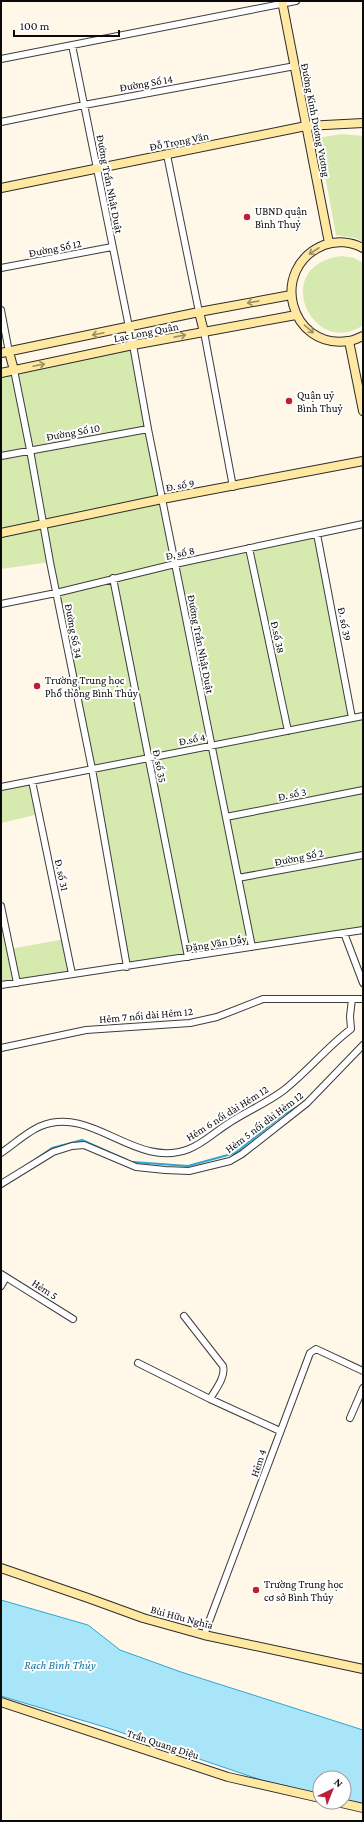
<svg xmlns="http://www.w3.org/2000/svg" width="364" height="1822" font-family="'Crimson Pro',serif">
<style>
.green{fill:#d6eab0}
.water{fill:#a9e5f9;stroke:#2da6d3}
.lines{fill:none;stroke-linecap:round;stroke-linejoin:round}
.stream{stroke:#2da6d3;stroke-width:2}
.street-casing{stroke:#3d3d3d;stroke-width:8}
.secondary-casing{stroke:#2c2c2c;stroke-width:10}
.street{stroke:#fff;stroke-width:6}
.secondary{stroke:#ffe9a2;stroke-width:8}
.oneway{stroke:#9d9065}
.poi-dot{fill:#bf1d3a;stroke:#fff;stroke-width:1.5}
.labels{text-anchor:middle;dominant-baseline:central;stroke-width:4;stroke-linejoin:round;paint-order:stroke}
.street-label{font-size:11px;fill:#0a0a0a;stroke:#fff}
.poi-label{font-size:11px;fill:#0a0a0a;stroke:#fff;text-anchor:start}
.water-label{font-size:12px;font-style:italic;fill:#10739f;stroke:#fff}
</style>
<rect width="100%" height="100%" fill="#fff7e7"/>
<path class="green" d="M341 134 363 136V242L356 238 336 235 318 138Z
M342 256 354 258 363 263V325C313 360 268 265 342 256Z
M133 345 175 564 316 537 350 718 363 715V929L127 967 50 562 1 569V373Z
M32 781 39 814 1 823V787Z
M1 906 10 949 65 939 72 974 1 985Z"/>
<path class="water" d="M1 1600 88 1625 120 1650 181 1672 363 1730V1806L344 1801V1778H320V1794L261 1780 108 1728 1 1696Z"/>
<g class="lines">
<path class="stream" d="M133 1162 188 1166 235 1153 283 1115 299 1106
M24 1167 52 1148 82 1140 127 1160"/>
<defs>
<path id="street" d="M72 45 129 327
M1 59 296 1
M1 122 84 105 295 66
M167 155 199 312
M1 268 112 247
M1 310 9 352
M204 332 233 487
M133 345 148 429 252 947
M14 370 30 450 50 562 92 769 127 967
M1 456 148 429
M317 534 352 718
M249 548 288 731
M113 578 188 957
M1 604 56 593 175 564 363 524
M32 781 72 974
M1 787 363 716
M226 817 363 790
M238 878 363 855
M1 906 17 983
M344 933 363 983
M1 985 363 930
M1 1048 86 1030 190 1023 217 1017 263 999H363
M1 1153C13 1145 28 1131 41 1126 93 1105 135 1170 189 1149 204 1143 216 1131 229 1123 247 1111 267 1103 284 1090 308 1071 327 1047 351 1029L350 1016 352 999
M1 1184 53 1152 72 1146 84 1145 136 1167 165 1170 189 1171 230 1161 242 1154 307 1103 363 1045
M1 1274 73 1319
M1 1286 6 1277
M184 1316 223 1366C226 1377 215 1390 210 1399L280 1431
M138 1363 210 1399
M350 1418 363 1388
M204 1635 310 1353 316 1349 363 1371"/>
<path id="secondary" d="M282 1 329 243
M1 188 306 126 363 123
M363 248C352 242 337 240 324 245 268 268 290 350 348 341 353 341 358 338 363 336
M199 312 204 332
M129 327 133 345
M349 341 363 411
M9 352 14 370
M1 353 199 312 291 295
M1 373 133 345 296 315
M1 533 162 499 363 461
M1 1568 88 1598 143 1618 204 1635 363 1669
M1 1702 228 1777 320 1798
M337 1802 363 1808"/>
</defs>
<use href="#street" class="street-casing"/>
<use href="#secondary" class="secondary-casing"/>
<use href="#street" class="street"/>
<use href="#secondary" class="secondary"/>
</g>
<defs><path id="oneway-shaft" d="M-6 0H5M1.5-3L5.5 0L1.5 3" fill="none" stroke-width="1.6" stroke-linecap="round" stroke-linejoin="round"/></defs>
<g class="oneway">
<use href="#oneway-shaft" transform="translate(314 251) rotate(147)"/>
<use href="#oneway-shaft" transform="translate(253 302) rotate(170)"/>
<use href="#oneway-shaft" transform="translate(309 329) rotate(41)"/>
<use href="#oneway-shaft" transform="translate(98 334) rotate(168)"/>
<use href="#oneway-shaft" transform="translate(180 336) rotate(-11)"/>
<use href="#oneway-shaft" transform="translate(39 365) rotate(-12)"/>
</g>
<g class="poi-dot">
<circle cx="247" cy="217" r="4"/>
<circle cx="289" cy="401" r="4"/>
<circle cx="37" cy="686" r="4"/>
<circle cx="256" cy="1590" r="4"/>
</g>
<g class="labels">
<g class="street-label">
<text transform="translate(146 83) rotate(-10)">Đường Số 14</text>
<text transform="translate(316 120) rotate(79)">Đường Kinh Dương Vương</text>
<text transform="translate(179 141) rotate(-11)">Đỗ Trọng Văn</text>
<text transform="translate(110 184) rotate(79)">Đường Trần Nhật Duật</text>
<text transform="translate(55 248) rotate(-11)">Đường Số 12</text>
<text transform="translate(146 332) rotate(-11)">Lạc Long Quân</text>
<text transform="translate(73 432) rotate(-10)">Đường Số 10</text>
<text transform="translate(180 485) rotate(-10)">Đ. số 9</text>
<text transform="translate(180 553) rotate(-12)">Đ, số 8</text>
<text transform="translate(345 624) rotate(79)">Đ. số 39</text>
<text transform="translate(74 631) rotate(79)">Đường Số 34</text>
<text transform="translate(278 637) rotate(78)">Đ.số 38</text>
<text transform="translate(201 644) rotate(79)">Đường Trần Nhật Duật</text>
<text transform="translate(192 739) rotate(-11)">Đ.số 4</text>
<text transform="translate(160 766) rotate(79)">Đ. số 35</text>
<text transform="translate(292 794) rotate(-11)">Đ. số 3</text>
<text transform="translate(299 857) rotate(-11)">Đường Số 2</text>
<text transform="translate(62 875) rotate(78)">Đ. số 31</text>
<text transform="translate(216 943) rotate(-9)">Đặng Văn Dầy</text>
<text transform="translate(146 1015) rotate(-5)">Hẻm 7 nối dài Hẻm 12</text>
<text transform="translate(227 1113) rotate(-32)">Hẻm 6 nối dài Hẻm 12</text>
<text transform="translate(264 1122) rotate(-37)">Hẻm 5 nối dài Hẻm 12</text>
<text transform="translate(45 1289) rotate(33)">Hẻm 5</text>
<text transform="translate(258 1463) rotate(-71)">Hẻm 4</text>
<text transform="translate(182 1617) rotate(15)">Bùi Hữu Nghĩa</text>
<text transform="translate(163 1744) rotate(18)">Trần Quang Diệu</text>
</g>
<g class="poi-label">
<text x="255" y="211">UBND quận<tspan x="255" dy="13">Bình Thuỷ</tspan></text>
<text x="297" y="395">Quận uỷ<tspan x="297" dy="13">Bình Thuỷ</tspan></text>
<text x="45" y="680">Trường Trung học<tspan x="45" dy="13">Phổ thông Bình Thủy</tspan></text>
<text x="264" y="1584">Trường Trung học<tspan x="264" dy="13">cơ sở Bình Thủy</tspan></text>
</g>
<g class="water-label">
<text x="60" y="1665">Rạch Bình Thủy</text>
</g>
</g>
<rect width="364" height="1822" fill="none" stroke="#0a0a0a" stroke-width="4"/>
<g transform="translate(332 1790) rotate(43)"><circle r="19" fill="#ffffff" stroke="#9d9d9d"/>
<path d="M0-3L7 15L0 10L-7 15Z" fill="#bf1d3a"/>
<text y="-6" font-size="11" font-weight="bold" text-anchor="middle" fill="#0a0a0a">N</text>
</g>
<path d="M14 30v6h105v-6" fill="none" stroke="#0a0a0a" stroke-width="2"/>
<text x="20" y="30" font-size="12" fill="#0a0a0a" stroke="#ffffff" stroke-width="3" paint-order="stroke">100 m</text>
</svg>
